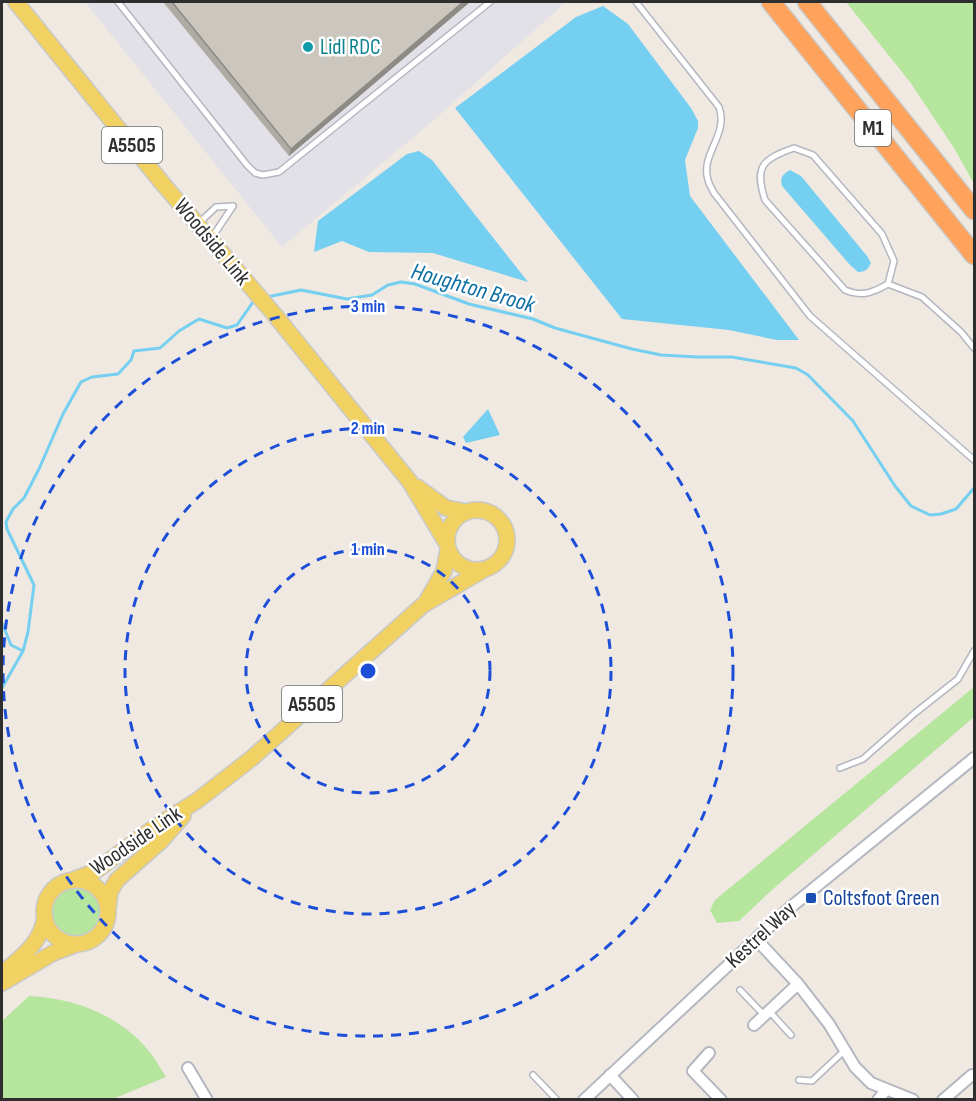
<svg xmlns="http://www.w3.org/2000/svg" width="976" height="1101" font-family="'Sofia Sans Condensed',sans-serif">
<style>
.industrial{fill:#e3e1e8}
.green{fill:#b6e59e}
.water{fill:#75cff0}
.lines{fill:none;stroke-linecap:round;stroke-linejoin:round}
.stream{stroke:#75cff0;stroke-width:3}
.service-casing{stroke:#b4b7c1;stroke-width:8}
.minor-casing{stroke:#b4b7c1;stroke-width:14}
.primary-casing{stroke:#c9c9c9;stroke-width:18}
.motorway-casing{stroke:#c9c9c9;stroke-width:21}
.service{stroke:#fff;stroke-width:5}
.minor{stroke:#fff;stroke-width:10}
.primary{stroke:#f2d163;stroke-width:15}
.motorway{stroke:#ffa35c;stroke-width:18}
.wall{fill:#afaba4}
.shaded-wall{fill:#8e8b86}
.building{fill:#cbc7bf;stroke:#8e8b86;stroke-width:1.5}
.ring{fill:none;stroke:#1d4ed8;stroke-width:3;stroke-dasharray:10 8}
.culture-dot{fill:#0f9aa8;stroke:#fff;stroke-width:2}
.transit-dot{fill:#1a4fb4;stroke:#fff;stroke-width:2}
.labels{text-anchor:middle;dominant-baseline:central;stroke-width:5;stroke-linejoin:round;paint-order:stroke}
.shield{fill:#fff;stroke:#6d6d6d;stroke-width:1.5}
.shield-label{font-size:21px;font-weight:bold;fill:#2e2e2e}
.culture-label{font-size:22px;fill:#0d838f;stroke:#fff;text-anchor:start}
.street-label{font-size:22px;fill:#2e2e2e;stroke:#fff}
.transit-label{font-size:22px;fill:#164399;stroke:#fff;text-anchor:start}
.water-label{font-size:24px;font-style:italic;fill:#0d6fa3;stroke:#fff}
.centre{fill:#1d4ed8;stroke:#fff;stroke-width:3}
.ring-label{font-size:18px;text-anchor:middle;font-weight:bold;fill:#1d4ed8;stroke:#fff;stroke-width:5;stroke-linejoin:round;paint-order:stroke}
</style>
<rect width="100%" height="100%" fill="#efe9e1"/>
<path class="industrial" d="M85 2H566L435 119 282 247Z"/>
<path class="green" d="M846 2H974V184L954 148 910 82Z
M974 687V717L773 889 739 921 717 923 710 910 715 900Z
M52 911a25 25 0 1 1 50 0a25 25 0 1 1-50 0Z
M29 996C74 998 119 1015 148 1050 155 1058 160 1068 166 1077L113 1099H2V1021Z"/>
<path class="water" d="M603 6 628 24 691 108 698 121V128L685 160 690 196 799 340H777L729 330 622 319 455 108 576 17Z
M419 151 432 160 528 282 433 253 369 252 342 241 314 252 318 221 407 154Z
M790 170 801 176 867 256 871 263C868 269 866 272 858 272L850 265 782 186C780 177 782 175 790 170Z
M488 409 500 435 466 443 463 437Z"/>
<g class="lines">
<path class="stream" d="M267 297 301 290 347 299 372 295 388 285 401 282 415 284 469 304 533 319 555 328 632 349 661 355 698 357H732L796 368 808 375 853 421 895 486 911 506 930 515 941 514 956 509 974 488
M2 623 11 645 23 651
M2 688 23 651 28 632 34 585 7 529 6 522 13 509 24 498 39 469 63 414 81 382 92 377 118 374 131 360 134 351 160 348 179 331 199 319 227 328 237 325 255 299"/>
<defs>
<path id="service" d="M118 2 247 165 255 173 263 175 279 172 490 2
M636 2 719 107C729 135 700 154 708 180 709 184 712 189 714 193L810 316 974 460
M794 148 813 155 882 234 894 261 888 284C872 293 862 297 845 290L765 200C754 167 762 159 794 148Z
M199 223 216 207 233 206
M211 239 233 206
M888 284 922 297 961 332 974 348
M840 768 863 759 915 713 958 679 974 651
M740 990 764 1015
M769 1011 791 1035
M533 1075 557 1100
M799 1080 812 1081 844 1051"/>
<path id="minor" d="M756 939 798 984 829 1024 855 1067 871 1083 913 1100
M754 1025 798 984
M709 1053 693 1071 721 1100
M188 1068 207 1100
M610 1075 633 1100
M584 1100 786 911 974 758
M878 1100 886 1090
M943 1100 972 1075"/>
<path id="primary" d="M16 2 163 184 274 314 410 482 447 544
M417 487 446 508 467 512
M447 540a30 30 0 1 1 60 0a30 30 0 1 1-60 0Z
M425 604 444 571 448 550
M73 880 94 872 155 827 198 800 252 758 423 605 485 569
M44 912a32 32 0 1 1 64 0a32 32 0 1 1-64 0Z
M108 909 110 892 117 880 160 842 183 816
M2 974C22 956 40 945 45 917
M2 983 53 953 77 944"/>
<path id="motorway" d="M771 2 974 255
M807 2 974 210"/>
</defs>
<use href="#service" class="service-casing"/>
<use href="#minor" class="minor-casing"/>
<use href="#primary" class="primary-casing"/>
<use href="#motorway" class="motorway-casing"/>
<use href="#service" class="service"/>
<use href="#minor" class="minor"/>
<use href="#primary" class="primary"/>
<use href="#motorway" class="motorway"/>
</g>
<path class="wall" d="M163 2H470L289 156Z"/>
<path class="shaded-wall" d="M463 2H470L289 156 291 149Z"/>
<path class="building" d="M172 2H463L291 149Z"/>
<g class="ring">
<circle cx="368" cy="671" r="122"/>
<circle cx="368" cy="671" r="243"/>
<circle cx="368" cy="671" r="365"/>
</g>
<circle class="culture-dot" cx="308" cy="47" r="6"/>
<rect class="transit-dot" x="805" y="892" width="12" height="12" rx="3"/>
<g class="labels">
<g class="shield">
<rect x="855" y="110" width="36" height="36" rx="4.5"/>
<rect x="102" y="127" width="60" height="36" rx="4.5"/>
<rect x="282" y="686" width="60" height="36" rx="4.5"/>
</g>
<g class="shield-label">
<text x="873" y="128">M1</text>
<text x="132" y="145">A5505</text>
<text x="312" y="704">A5505</text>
</g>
<g class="culture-label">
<text x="320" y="47">Lidl RDC</text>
</g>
<g class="street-label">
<text transform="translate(212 242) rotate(50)">Woodside Link</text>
<text transform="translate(136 841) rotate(-34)">Woodside Link</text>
<text transform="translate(761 935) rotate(-43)">Kestrel Way</text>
</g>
<g class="transit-label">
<text x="823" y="898">Coltsfoot Green</text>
</g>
<g class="water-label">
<text transform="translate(473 288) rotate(16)">Houghton Brook</text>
</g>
</g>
<circle cx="368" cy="671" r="9" class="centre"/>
<g class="ring-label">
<text x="368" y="312">3 min</text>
<text x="368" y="434">2 min</text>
<text x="368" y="555">1 min</text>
</g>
<rect width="976" height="1101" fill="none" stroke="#2e2e2e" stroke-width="6"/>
</svg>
